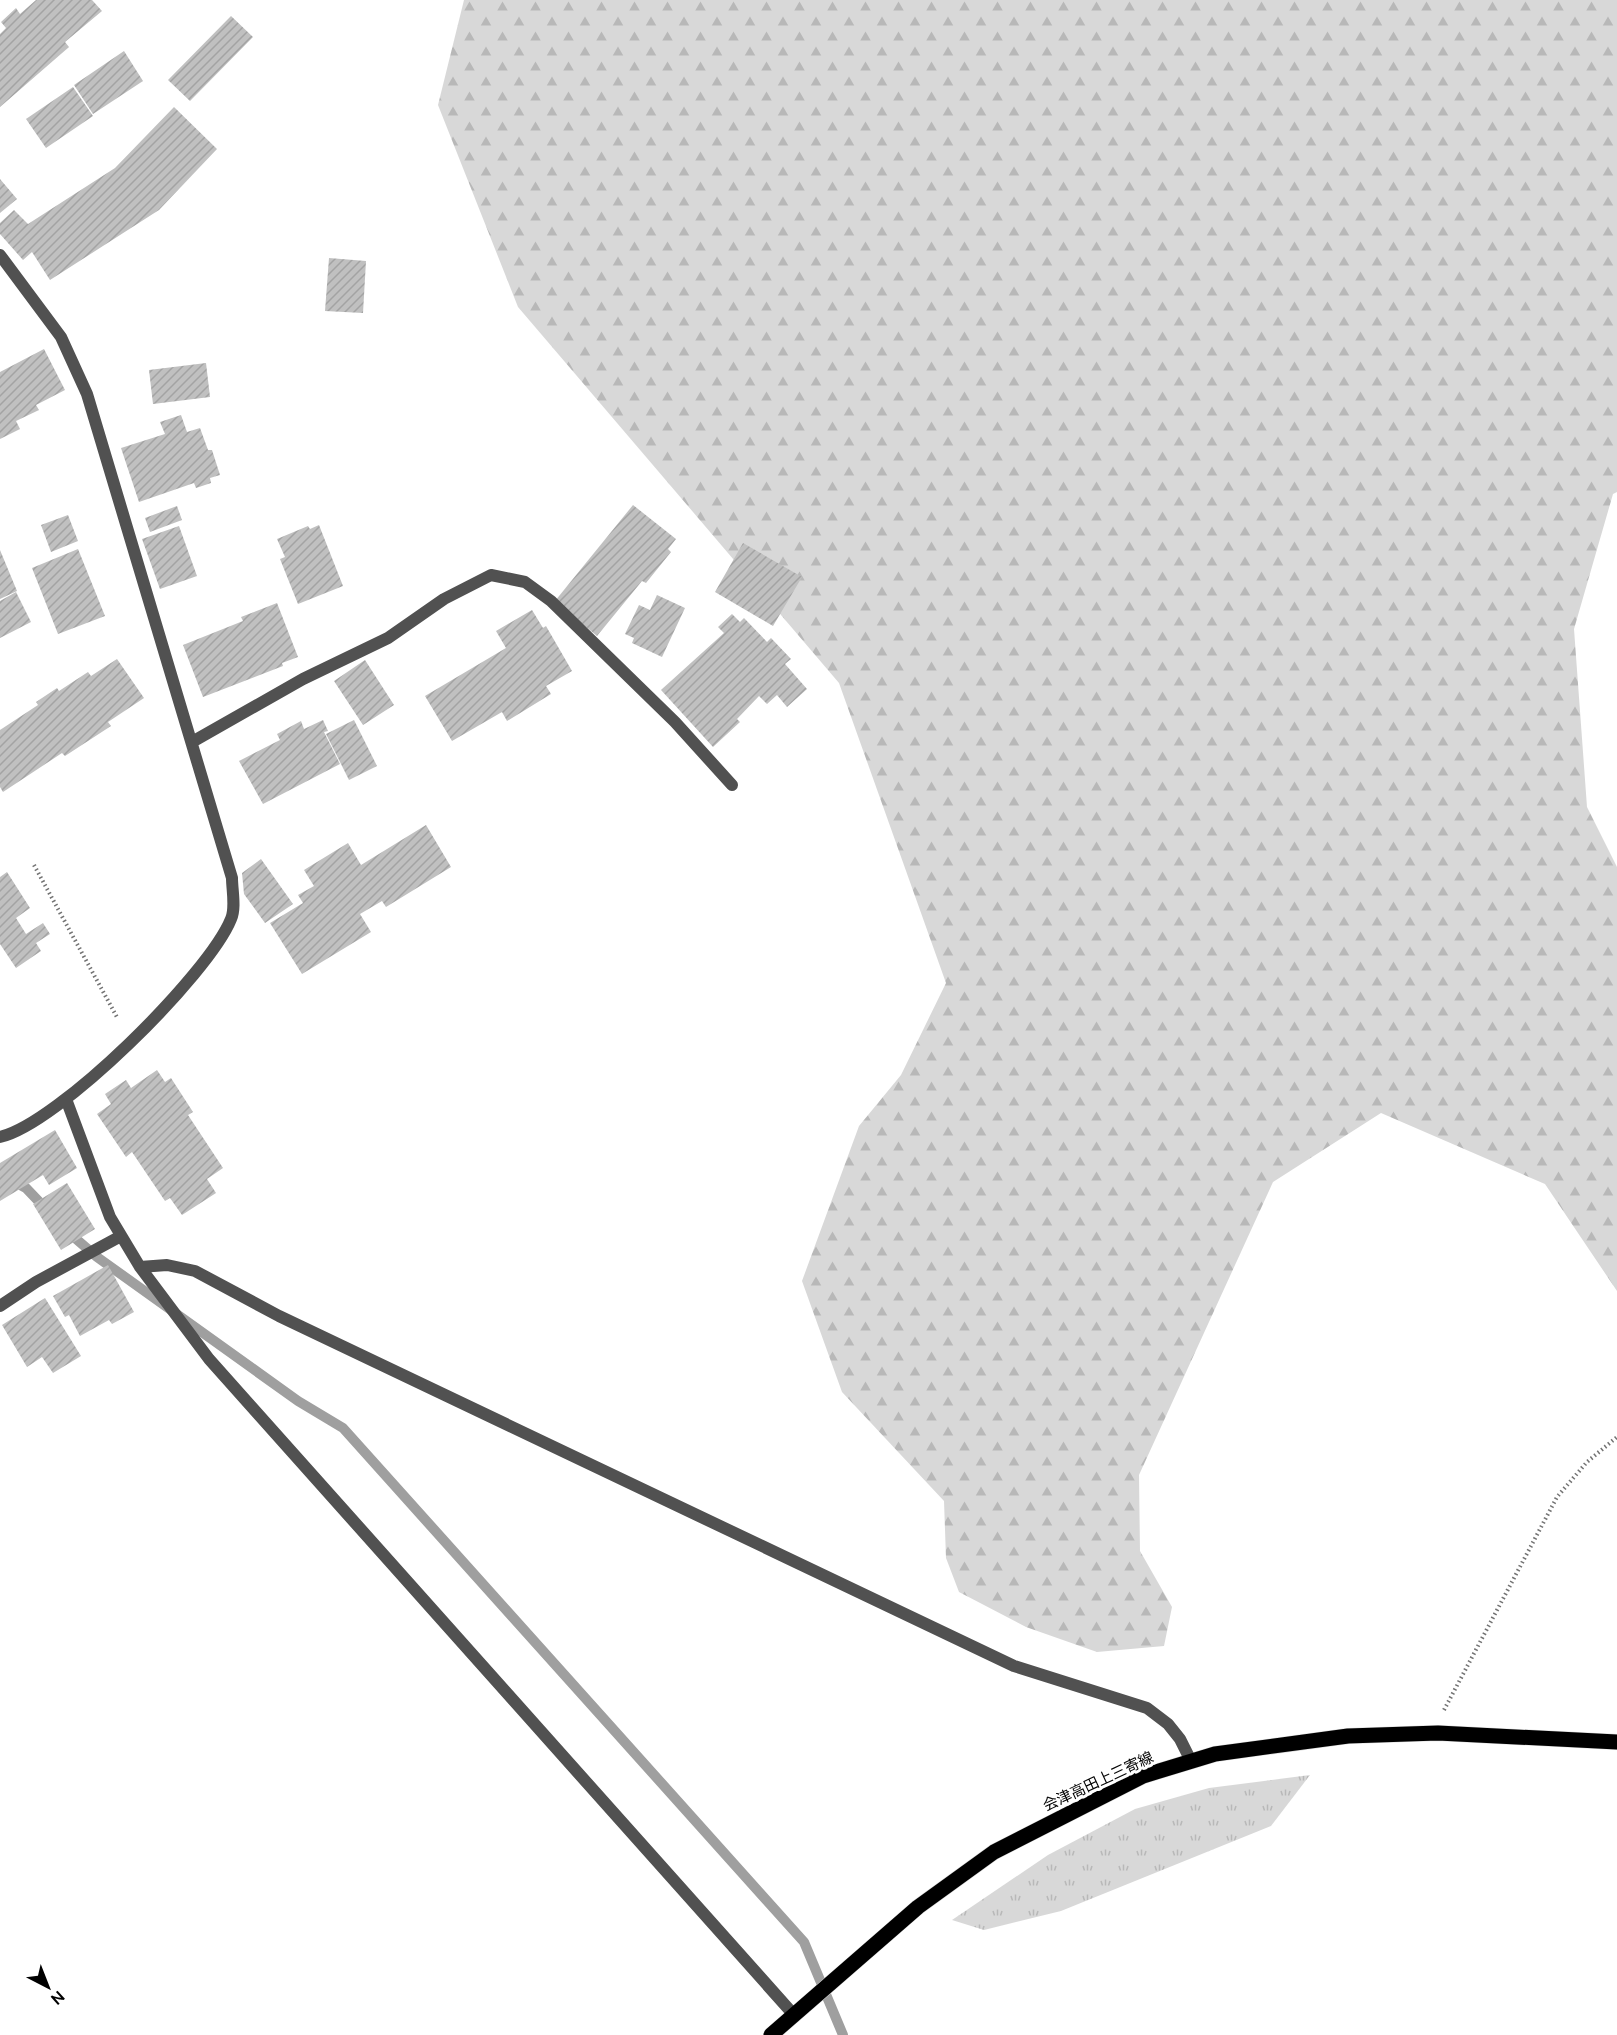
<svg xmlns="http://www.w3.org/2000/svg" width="1617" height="2035" font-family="Ubuntu,'Noto Sans JP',sans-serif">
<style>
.grass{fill:url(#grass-tufts)}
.forest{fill:url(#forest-firs)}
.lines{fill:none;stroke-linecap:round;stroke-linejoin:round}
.stream{stroke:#9f9f9f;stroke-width:10}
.building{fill:url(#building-hatch)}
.primary-casing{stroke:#dbdbdb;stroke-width:16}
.path{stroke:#737373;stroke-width:4;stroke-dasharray:1.5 3;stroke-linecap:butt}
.street{stroke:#515151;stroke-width:12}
.primary{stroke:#000;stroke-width:15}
.labels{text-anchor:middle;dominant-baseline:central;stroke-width:6;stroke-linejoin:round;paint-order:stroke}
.street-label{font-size:15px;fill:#000;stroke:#fff}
</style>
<defs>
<pattern id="grass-tufts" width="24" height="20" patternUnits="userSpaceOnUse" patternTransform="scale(1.5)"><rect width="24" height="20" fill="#d8d8d8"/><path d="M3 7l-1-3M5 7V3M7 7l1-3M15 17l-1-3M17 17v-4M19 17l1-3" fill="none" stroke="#b8b8b8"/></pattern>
<pattern id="forest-firs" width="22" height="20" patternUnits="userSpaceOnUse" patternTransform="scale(1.5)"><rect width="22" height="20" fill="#d8d8d8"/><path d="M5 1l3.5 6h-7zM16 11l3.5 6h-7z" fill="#b8b8b8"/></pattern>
<pattern id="building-hatch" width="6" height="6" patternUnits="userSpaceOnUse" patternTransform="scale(1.5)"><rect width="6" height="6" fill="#c0c0c0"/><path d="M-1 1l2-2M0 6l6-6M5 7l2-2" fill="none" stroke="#a3a3a3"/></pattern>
</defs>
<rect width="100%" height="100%" fill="#fff"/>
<path class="grass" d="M1310 1775 1271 1826 1061 1911 984 1930 952 1920 1048 1855 1135 1809 1209 1788Z"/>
<path class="forest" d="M464 0H1617V492L1613 494 1574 629 1587 807 1617 867V1291L1545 1184 1381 1113 1273 1182 1139 1475 1140 1551 1172 1607 1164 1646 1097 1652 1026 1627 959 1592 946 1558 944 1501 842 1392 802 1281 859 1126 901 1075 946 983 839 683 518 307 438 105Z"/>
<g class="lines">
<path class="stream" d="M0 1174 26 1188 47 1210
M68 1232 97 1257 298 1401 343 1428 804 1942 843 2035"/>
</g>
<path class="building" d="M36 0H92L102 11 65 42 69 47 0 107V34L6 28 1 22 16 8 20 14Z
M231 16 253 37 190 101 168 80Z
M124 51 143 81 93 114 74 85Z
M73 87 93 116 46 148 26 119Z
M174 107 217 149 159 210 50 280 32 252 23 260 0 234V223L14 210 28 224 115 168Z
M0 179 17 199 0 213Z
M329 258 366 261 363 313 325 311Z
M44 349 65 390 36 405 39 410 16 421 20 429 0 439V372Z
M206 363 210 397 153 404 149 370Z
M181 415 187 432 200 428 208 450H212L220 475 210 478 211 483 196 488 194 483 139 502 121 448 165 434 160 422Z
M633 505 676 539 668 549 671 552 646 583 642 581 597 636 555 601Z
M177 506 182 520 150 532 145 518Z
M68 515 78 541 51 552 41 525Z
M319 525 343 586 298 604 280 559 285 557 277 539 308 526 310 529Z
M179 526 197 576 160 589 142 539Z
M743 543 802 577 773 626 715 592Z
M78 549 105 616 58 634 32 568Z
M0 550 17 591 0 599Z
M16 592 31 622 0 638V601Z
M657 595 685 608 662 657 632 643 634 638 625 634 639 605 650 610Z
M277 603 298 657 282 663 283 666 203 697 183 645 243 621 241 617Z
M532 610 543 628 546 626 572 671 546 686 551 694 507 721 502 712 452 741 425 696 506 648 496 631Z
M732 614 740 622 744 618 767 642 771 638 791 659 785 664 807 689 787 707 777 695 767 704 759 696 737 719 740 722 713 747 661 690 724 633 718 627Z
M117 659 144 698 108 722 111 726 65 756 62 753 3 792 0 787V730L38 705 36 702 57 688 59 691 88 672 91 676Z
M365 660 394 705 363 725 334 681Z
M323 720 328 731 324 732 340 764 263 804 239 761 280 740 277 734 301 721 304 729Z
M354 720 377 766 349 780 326 734Z
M426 825 451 867 386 907 382 901 360 914 371 932 302 974 270 923 303 903 298 895 314 886 304 870 348 843 361 865Z
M261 859 293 904 265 923 244 894 242 873Z
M7 872 30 908 16 918 26 934 43 923 50 934 36 943 41 951 16 968 0 944V877Z
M157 1070 165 1082 171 1078 193 1112 188 1115 223 1168 207 1179 216 1193 182 1215 170 1198 165 1201 132 1152 126 1157 97 1114 111 1104 105 1094 126 1080 131 1088Z
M55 1130 77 1168 49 1185 43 1175 0 1201V1163Z
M67 1183 95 1229 61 1250 33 1204Z
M108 1265 134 1312 112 1324 109 1320 80 1336 69 1315 65 1317 53 1296Z
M45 1298 81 1356 53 1373 42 1357 27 1367 2 1325Z"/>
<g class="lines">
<defs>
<path id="primary" d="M771 2035 918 1907 994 1852 1143 1776 1215 1754 1348 1736 1438 1733 1617 1742"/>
</defs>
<use href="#primary" class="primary-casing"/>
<path class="path" d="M34 865 118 1019
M1444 1710 1557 1497 1587 1462 1617 1437"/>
<path class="street" d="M0 255 61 337 87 394 232 878C232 890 236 908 231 919 209 974 58 1124 0 1137
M192 742 303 679 388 638 444 599 491 575 525 582 551 601 675 722 732 785
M66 1099 110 1217 140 1267 209 1359 794 2015
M140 1267 167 1265 195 1271 279 1316 1014 1666 1147 1708 1168 1724 1180 1739 1191 1761
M0 1306 36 1282 121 1236"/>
<use href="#primary" class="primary"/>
</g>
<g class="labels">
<g class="street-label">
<text transform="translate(1098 1781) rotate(-25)">会津高田上三寄線</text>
</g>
</g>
<g transform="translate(48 1987) rotate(138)" stroke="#ffffff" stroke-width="4.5" paint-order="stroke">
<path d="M0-4.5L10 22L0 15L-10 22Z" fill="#000000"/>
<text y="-9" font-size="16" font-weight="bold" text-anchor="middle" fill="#000000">N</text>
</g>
</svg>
